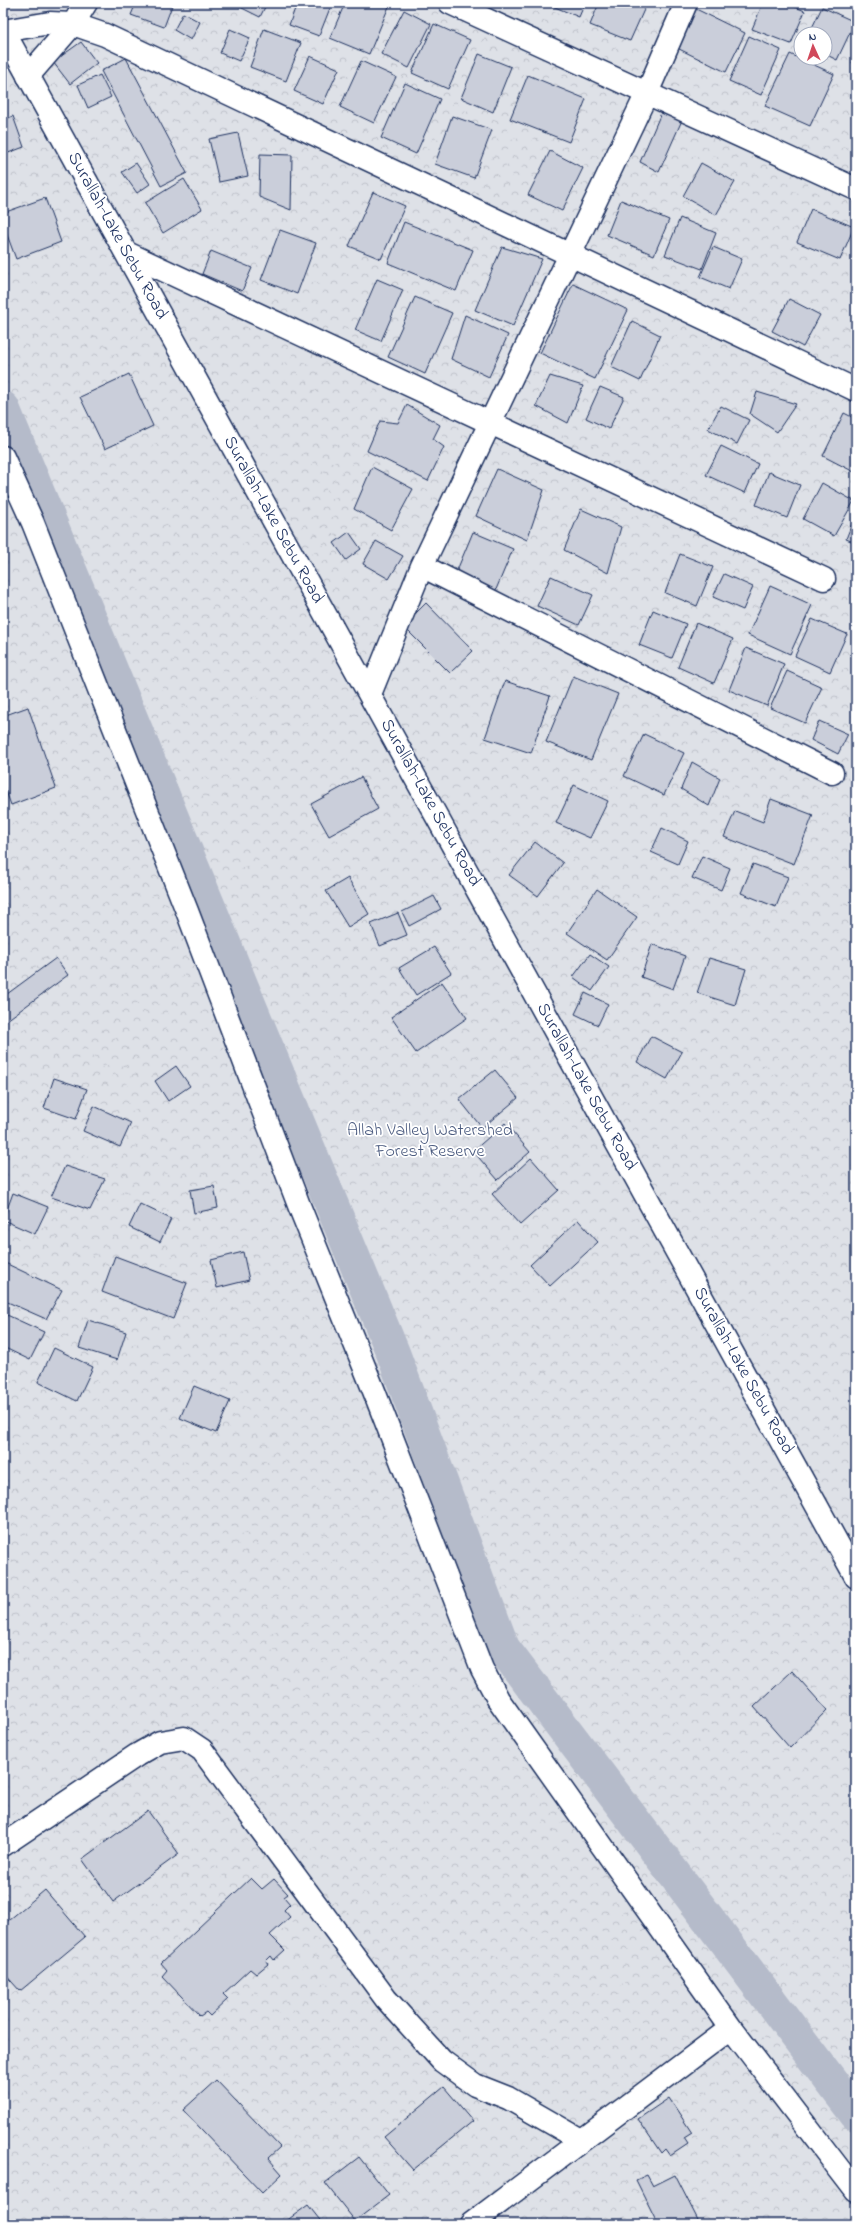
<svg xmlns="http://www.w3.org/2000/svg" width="859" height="2227" font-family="'Indie Flower',sans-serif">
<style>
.park{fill:url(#park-crowns);stroke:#7c88a2;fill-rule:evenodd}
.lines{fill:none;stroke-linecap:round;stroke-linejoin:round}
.canal{stroke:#b5bbca;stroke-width:34}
.building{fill:#caceda;stroke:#1b2f5e}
.minor-casing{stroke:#1b2f5e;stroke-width:25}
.major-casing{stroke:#1b2f5e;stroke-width:25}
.minor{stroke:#fff;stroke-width:22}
.major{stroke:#fff;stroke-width:22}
.labels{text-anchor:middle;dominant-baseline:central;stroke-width:3.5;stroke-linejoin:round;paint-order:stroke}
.street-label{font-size:18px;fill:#1b2f5e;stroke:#fff}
.park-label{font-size:18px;fill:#4c5c80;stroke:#fff}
</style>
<defs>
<pattern id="park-crowns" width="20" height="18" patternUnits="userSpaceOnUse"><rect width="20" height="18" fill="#dee1e7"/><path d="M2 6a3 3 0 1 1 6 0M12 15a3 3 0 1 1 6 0" fill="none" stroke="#bec1c9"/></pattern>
</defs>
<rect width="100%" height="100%" fill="#fff"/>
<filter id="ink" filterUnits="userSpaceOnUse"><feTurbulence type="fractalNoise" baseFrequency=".025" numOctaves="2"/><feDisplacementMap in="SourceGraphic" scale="8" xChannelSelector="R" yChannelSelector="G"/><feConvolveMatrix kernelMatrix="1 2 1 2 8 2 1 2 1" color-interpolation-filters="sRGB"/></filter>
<g filter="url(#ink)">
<path class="park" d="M3 3H856V2224H3ZM801 34H825V58H801Z"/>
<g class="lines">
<path class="canal" d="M3 408 393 1353 503 1648 856 2114"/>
</g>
<path class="building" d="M136 3H173L164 27 131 15Z
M232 3H267L260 17Z
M297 3H332L319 36 289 25Z
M345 3 390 4 369 54 330 38Z
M545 3H585L579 17Z
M599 3H647L630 41 590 25Z
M763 3H786L805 11 791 44 752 29Z
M822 7 855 22 837 60 825 54V34H809Z
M694 8 745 33 726 72 675 47Z
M404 10 431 24 409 68 381 54Z
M183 13 200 22 191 40 174 30Z
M434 24 470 40 448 89 412 73Z
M230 29 250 38 239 61 220 53Z
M264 29 301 43 286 81 250 67Z
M749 36 781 50 761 95 729 81Z
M81 42 97 63 70 84 53 62Z
M856 53V65L852 63Z
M479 54 511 67 493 112 461 98Z
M790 54 834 74 810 126 765 106Z
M310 56 339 69 323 104 294 91Z
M126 58 187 173 161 186 101 71Z
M361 61 396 77 374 123 340 107Z
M100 75 111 97 88 108 78 85Z
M528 75 586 99 569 142 510 119Z
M405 83 440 99 416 154 381 138Z
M661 113 683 118 659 172 640 162Z
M13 116 24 147 3 155V120Z
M452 116 492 130 474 178 435 164Z
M238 133 248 176 219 182 209 139Z
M550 151 583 168 562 211 528 195Z
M260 154 292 155 291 210 259 197Z
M136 163 150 184 137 193 122 172Z
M701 163 735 182 716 215 683 196Z
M184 179 202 209 163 233 145 203Z
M373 192 405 206 381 259 349 246Z
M45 198 61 242 16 259 3 224V213Z
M621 200 669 220 654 255 607 235Z
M811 209 854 227 840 260 797 242Z
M680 218 716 233 702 269 665 255Z
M404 222 473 250 456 291 388 263Z
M280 230 316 243 297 294 261 280Z
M502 247 542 259 513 326 475 310Z
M713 247 742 259 729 289 700 277Z
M211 251 252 268 242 291 202 274Z
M377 279 403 290 381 341 355 330Z
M573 284 628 310 595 379 540 353Z
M415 297 452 313 425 374 388 357Z
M789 299 820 315 803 347 772 331Z
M465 315 508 335 489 377 451 359Z
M632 321 660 335 640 381 611 367Z
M129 374 153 426 105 449 80 397Z
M550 376 583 386 568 423 536 406Z
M600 387 624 397 609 429 586 418Z
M757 392 796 404 777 432 750 414Z
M407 405 440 425 433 439 444 447 428 481 367 451 380 421 398 423Z
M721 406 749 420 737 444 708 429Z
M844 413 856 419V473L823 456Z
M721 446 758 464 745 493 706 475Z
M372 467 413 489 391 530 354 509Z
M497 469 544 490 527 540 476 516Z
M769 472 800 485 787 518 756 505Z
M822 483 854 501 834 536 803 519Z
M581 509 621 527 608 573 564 550Z
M856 513V543L846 539Z
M349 532 361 549 346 560 334 543Z
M473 532 513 549 495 592 455 575Z
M376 541 403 556 389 579 363 564Z
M680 554 713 567 697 606 665 593Z
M724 574 753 587 743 610 713 597Z
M551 576 593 595 579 625 537 606Z
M770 586 812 605 790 654 748 635Z
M426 603 473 651 450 673 403 626Z
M653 610 686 624 672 658 639 645Z
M812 619 847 634 830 672 795 656Z
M696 623 733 639 714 683 678 667Z
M746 648 784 664 767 706 729 690Z
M787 671 822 687 805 723 770 708Z
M573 676 618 694 591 760 546 742Z
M505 681 550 696 531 753 485 738Z
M28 707 56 788 11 805 3 783V716Z
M819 721 848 734 838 754 811 740Z
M644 734 684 753 664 795 624 776Z
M692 762 720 778 709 806 681 789Z
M361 777 378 809 329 836 311 804Z
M574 785 608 801 590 838 556 823Z
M771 799 813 815 794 864 724 837 735 811 763 822Z
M662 828 688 841 678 864 651 852Z
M535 842 563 863 538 896 509 875Z
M702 856 730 868 721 890 692 878Z
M753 864 788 877 776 907 741 893Z
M348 878 369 914 348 927 326 891Z
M597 889 637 917 607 960 567 933Z
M434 896 441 909 409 926 402 912Z
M398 913 407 935 380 946 371 924Z
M652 944 685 956 673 989 641 977Z
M434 947 451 973 416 995 399 968Z
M590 954 609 967 592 991 573 977Z
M56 958 68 975 3 1023V997Z
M709 958 746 969 735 1005 697 993Z
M442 982 467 1018 416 1053 391 1017Z
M585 993 608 1004 598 1025 575 1014Z
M651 1036 682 1052 667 1079 637 1062Z
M176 1066 190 1086 168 1101 155 1081Z
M495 1070 518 1098 482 1128 459 1099Z
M54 1078 87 1089 76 1119 44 1108Z
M94 1106 131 1123 120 1147 83 1131Z
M505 1123 530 1152 498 1180 473 1151Z
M531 1158 559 1190 520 1225 492 1194Z
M65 1166 105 1179 90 1210 51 1197Z
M214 1186 218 1208 194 1213 190 1190Z
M13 1193 48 1207 35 1234 3 1220Z
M140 1204 171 1219 160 1242 129 1227Z
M578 1220 598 1242 550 1286 530 1265Z
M243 1252 249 1280 217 1288 211 1260Z
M115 1256 187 1283 173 1319 102 1292Z
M3 1262 62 1290 46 1319 3 1300Z
M7 1315 44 1332 30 1360 3 1347V1324Z
M88 1320 126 1332 117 1360 79 1348Z
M54 1348 93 1367 77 1401 38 1382Z
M194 1386 230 1401 216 1433 180 1418Z
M792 1671 827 1710 790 1748 754 1707Z
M148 1811 179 1854 113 1902 82 1859Z
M251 1878 262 1889 274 1879 288 1894 284 1897 290 1904 284 1910 290 1917 270 1935 285 1950 274 1960 271 1956 266 1961 268 1964 256 1974 250 1969 223 1994 228 1999 210 2016 206 2012 200 2016 162 1976 167 1970 161 1963Z
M45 1890 85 1937 20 1991 3 1972V1925Z
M216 2080 280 2147 268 2158 282 2174 262 2193 183 2110Z
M444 2087 473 2121 413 2170 384 2137Z
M669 2098 692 2133 684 2138 688 2144 670 2156 665 2149 661 2153 638 2119Z
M359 2157 389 2195 355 2221 325 2183Z
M647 2175 653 2186 675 2175 700 2224H658L636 2180Z
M308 2205 323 2224H282Z"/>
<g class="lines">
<defs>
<path id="minor" d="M450 3 856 189
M3 31 50 23 73 24 105 35 856 390
M28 76 73 24 86 3
M127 253 824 579
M3 457 33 523 187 911 300 1208 374 1391 482 1669 498 1699 731 2028 856 2191
M422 566 832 773
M370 694 422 566 647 93 686 3
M3 1845 137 1755 160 1742 184 1738 202 1750 386 1999 442 2061 475 2085 508 2098 581 2140
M471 2224 731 2028"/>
<path id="major" d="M3 30 856 1577"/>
</defs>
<use href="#minor" class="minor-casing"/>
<use href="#major" class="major-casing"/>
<use href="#minor" class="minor"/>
<use href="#major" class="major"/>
</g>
</g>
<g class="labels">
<g class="street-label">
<text transform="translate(117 236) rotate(61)">Surallah-Lake Sebu Road</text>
<text transform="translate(273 520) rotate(61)">Surallah-Lake Sebu Road</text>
<text transform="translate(430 803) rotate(61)">Surallah-Lake Sebu Road</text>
<text transform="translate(586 1087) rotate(61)">Surallah-Lake Sebu Road</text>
<text transform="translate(743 1371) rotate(61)">Surallah-Lake Sebu Road</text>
</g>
<g class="park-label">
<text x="430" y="1131">Allah Valley Watershed<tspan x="430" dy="21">Forest Reserve</tspan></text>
</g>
</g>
<rect width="859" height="2227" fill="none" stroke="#fff" stroke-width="16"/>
<rect x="8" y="8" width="843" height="2211" fill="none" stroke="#1b2f5e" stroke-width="1.5" filter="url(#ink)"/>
<g transform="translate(813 46) rotate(357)"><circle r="19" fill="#ffffff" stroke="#a4acbf"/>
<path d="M0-3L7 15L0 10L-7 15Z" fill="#d1495b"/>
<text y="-6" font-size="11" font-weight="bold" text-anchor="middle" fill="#1b2f5e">N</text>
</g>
</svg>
